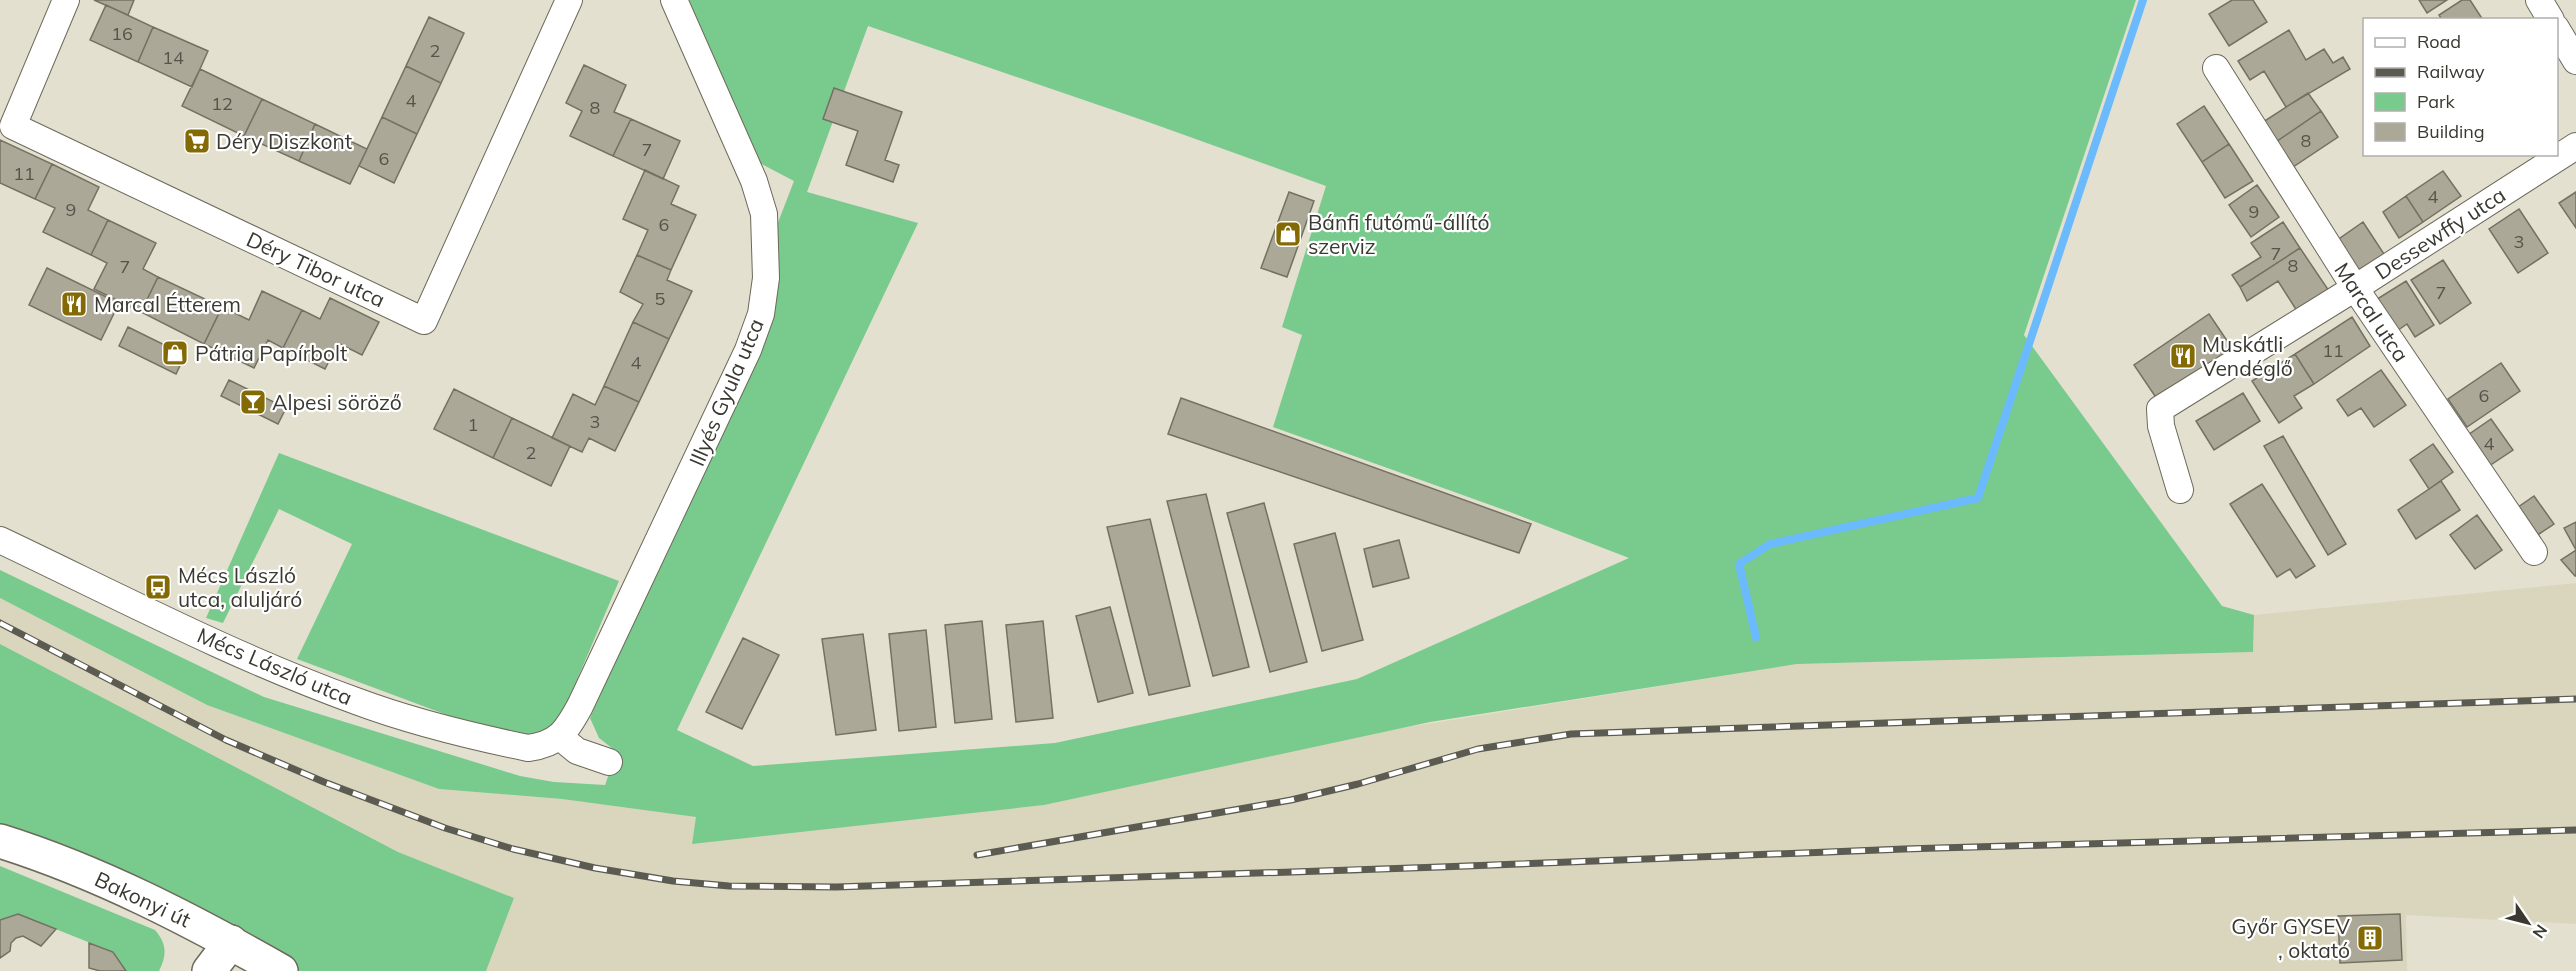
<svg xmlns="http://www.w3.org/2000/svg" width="2576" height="971" font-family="Mulish,sans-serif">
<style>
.built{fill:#dad6bd}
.green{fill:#78ca8d;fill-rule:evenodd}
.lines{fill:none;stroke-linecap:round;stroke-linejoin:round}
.stream{stroke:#6abafd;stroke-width:8}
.building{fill:#aba897;stroke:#747162;stroke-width:1.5}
.street-casing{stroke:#6c695a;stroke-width:28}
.secondary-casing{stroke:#6c695a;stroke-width:36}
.primary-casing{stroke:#6c695a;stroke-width:36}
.street{stroke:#fff;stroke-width:26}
.secondary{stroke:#fff;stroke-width:33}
.primary{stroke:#fff;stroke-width:33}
.rail-casing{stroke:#5c5b52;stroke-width:7}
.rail{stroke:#fff;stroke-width:4.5;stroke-dasharray:14;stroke-linecap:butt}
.labels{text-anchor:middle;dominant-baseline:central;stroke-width:4.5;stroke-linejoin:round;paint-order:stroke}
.number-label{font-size:18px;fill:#56544a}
.poi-label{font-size:21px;fill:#393831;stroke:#fff;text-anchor:start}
.street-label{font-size:21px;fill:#393831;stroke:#fff}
</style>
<rect width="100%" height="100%" fill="#e3e0cf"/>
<path class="built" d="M2576 583V924L2406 915 2407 971H486L514 898 398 852 0 644V598L207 705 439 789 562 799 697 817 692 843 1797 664 2253 652 2254 615Z"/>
<path class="green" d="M689 0H2136L2024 335 2222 606 2254 615 2253 652 1797 664 1430 722 1044 805 692 844 696 817 562 799 439 789 207 705 0 598V570L264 697 520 776 554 782 605 785 617 752 599 738 590 718 753 355 757 277 794 181 756 161ZM868 26 1151 123 1326 186 1282 327 1302 335 1273 427 1510 512 1629 558 1357 679 1055 743 753 766 677 730 918 223 807 192Z
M279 453 619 581 568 701 551 733 517 741 297 659 352 544 279 509 223 623 206 618Z
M0 644 398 852 514 898 486 971H293L126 872 0 825Z
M0 866 155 930C167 944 167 955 159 971H126L113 952 18 914 0 920Z"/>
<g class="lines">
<path class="stream" d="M1756 637 1739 564 1770 544 1978 498 2143 0"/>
</g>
<path class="building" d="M94 0H134L128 15Z
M2232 0H2253L2267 22 2229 46 2209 14Z
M2419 0H2447L2427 13Z
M2462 0H2470L2483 20H2442L2439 15Z
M106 5 153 27 138 62 90 40Z
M429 17 464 33 441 83 406 66Z
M153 27 208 51 192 87 138 62Z
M2289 30 2306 60 2324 49 2333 63 2343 57 2350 69 2286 107 2264 71 2250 80 2238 61Z
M584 65 626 85 614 112 631 119 613 156 570 136 582 111 566 103Z
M406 66 441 83 417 134 382 117Z
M200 69 262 99 244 136 182 106Z
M834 88 902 112 885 160 899 165 893 182 846 165 858 131 823 119Z
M2308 93 2321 111 2273 144 2260 124Z
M262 99 315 124 299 161 244 136Z
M2204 106 2229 144 2202 162 2177 124Z
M2321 111 2338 137 2290 169 2273 144Z
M382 117 417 134 394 183 359 166Z
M631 119 680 141 663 179 613 156Z
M315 124 367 149 350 184 299 161Z
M0 140 52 164 35 199 0 183Z
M2229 144 2253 181 2225 198 2202 162Z
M52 164 99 187 88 210 108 220 91 255 43 232 55 208 35 199Z
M645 170 679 186 671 204 696 215 671 270 637 255 648 230 623 219Z
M2443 171 2461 196 2423 222 2406 196Z
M2257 185 2279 217 2251 237 2229 205Z
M1289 192 1314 201 1287 277 1261 268Z
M2576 192V228L2559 203Z
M2406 196 2423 222 2399 238 2383 212Z
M2519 209 2548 253 2518 273 2489 229Z
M108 220 156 243 143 269 158 277 141 312 94 289 107 263 91 255Z
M2283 222 2300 248 2240 287 2232 275 2261 257 2251 243Z
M2363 222 2384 254 2355 274 2333 243Z
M2300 248 2329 291 2297 311 2278 281 2247 301 2240 287Z
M637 255 671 270 667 280 692 291 669 339 633 322 643 304 620 292Z
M2443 260 2471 303 2440 324 2411 280Z
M47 268 119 303 101 340 29 305Z
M158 277 222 307 204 344 141 312Z
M2406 281 2434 325 2415 337 2407 324 2394 333 2374 301Z
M262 291 302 310 283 348 268 340 254 368 204 344 222 307 249 320Z
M330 298 379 322 362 355 338 343 325 369 283 348 302 310 320 319Z
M2209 314 2232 348 2157 399 2134 365Z
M2352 317 2370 346 2314 384 2295 354Z
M633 322 669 339 639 402 604 386Z
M128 327 185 355 176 374 119 346Z
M2295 354 2314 384 2294 396 2302 408 2279 423 2252 381Z
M2501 363 2520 391 2467 427 2448 399Z
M2381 370 2406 405 2374 427 2361 408 2348 416 2337 400Z
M229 380 286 408 278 424 221 396Z
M604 386 639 402 615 451 589 438 582 452 552 438 573 394 595 405Z
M454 389 512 418 493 458 434 429Z
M2243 393 2260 421 2214 450 2196 421Z
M1181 398 1531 524 1519 553 1168 434Z
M512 418 570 446 551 486 493 458Z
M2491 419 2513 450 2486 468 2465 437Z
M2283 436 2346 544 2328 555 2264 446Z
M2433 444 2453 472 2429 489 2410 460Z
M2441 481 2460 510 2416 539 2398 510Z
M2262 484 2315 566 2296 578 2290 569 2277 577 2230 504Z
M1206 494 1249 667 1213 676 1167 501Z
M2534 496 2554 524 2530 540 2511 512Z
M1264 503 1307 662 1270 672 1227 513Z
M2477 515 2502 550 2475 569 2450 535Z
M1150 519 1190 686 1149 695 1107 527Z
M2576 522V576H2575L2561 560 2576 550 2564 528Z
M1335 533 1363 640 1322 651 1294 544Z
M1399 540 1409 578 1373 587 1364 549Z
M1110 607 1133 693 1098 702 1076 616Z
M982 621 992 719 955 723 945 625Z
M1043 621 1053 718 1016 722 1006 625Z
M926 630 936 727 899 731 889 634Z
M863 634 876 730 836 735 822 639Z
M743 638 779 655 742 729 706 712Z
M18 914 56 929 41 946 23 936 16 938 11 943 10 951 0 958V920Z
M2400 914 2402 960 2340 963 2338 916Z
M89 943 113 952 126 971H100L89 968Z"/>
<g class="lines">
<defs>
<path id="street" d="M66 0 13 126 424 321 569 0
M2539 0 2551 20
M2556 28 2576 61
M2216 68 2355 288 2534 552
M2180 490 2161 426 2160 409 2355 288 2576 146
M0 540C118 596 234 657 356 701 412 722 470 736 528 748 558 744 566 732 580 706L748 350 761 314 766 278 764 214 754 181 674 0
M560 737 577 751 609 762"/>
<path id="secondary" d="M209 971 231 942"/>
<path id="primary" d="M0 841C99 872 191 920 281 971"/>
</defs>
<use href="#street" class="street-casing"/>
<use href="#secondary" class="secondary-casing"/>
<use href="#primary" class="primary-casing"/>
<use href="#street" class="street"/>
<use href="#secondary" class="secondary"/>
<use href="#primary" class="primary"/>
<defs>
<path id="rail" d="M0 623 226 740 324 782 445 828 513 849 595 868 673 881 729 886 836 887 1440 867 1904 849 2576 830
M977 855 1291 800 1358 784 1478 749 1571 734 2576 699"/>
</defs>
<use href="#rail" class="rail-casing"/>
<use href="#rail" class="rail"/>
</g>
<defs>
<symbol id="supermarket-square" viewBox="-11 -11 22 22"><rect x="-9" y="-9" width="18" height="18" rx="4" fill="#846a04" stroke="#fff"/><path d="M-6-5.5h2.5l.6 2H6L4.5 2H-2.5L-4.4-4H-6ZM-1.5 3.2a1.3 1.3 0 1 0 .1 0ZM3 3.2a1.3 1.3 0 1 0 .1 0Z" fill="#fff"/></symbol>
<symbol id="shop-square" viewBox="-11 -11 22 22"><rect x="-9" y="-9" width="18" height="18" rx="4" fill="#846a04" stroke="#fff"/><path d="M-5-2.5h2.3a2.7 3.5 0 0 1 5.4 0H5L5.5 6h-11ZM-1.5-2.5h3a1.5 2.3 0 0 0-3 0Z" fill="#fff"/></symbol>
<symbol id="restaurant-square" viewBox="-11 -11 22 22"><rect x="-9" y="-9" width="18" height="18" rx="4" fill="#846a04" stroke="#fff"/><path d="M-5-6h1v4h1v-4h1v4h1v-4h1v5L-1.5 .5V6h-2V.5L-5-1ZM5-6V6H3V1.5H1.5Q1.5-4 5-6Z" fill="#fff"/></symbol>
<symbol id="bar-square" viewBox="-11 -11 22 22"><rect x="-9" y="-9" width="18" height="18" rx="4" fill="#846a04" stroke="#fff"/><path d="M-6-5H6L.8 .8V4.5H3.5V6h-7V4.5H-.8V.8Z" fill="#fff"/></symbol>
<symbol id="bus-square" viewBox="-11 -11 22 22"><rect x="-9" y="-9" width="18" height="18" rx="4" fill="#846a04" stroke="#fff"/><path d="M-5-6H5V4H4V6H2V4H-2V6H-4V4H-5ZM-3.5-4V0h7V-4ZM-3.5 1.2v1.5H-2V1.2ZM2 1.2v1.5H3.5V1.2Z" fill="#fff"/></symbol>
<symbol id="building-square" viewBox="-11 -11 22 22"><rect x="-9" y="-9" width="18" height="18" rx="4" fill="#846a04" stroke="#fff"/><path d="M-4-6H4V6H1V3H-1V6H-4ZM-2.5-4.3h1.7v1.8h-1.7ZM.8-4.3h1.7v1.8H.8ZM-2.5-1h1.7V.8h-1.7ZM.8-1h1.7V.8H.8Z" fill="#fff"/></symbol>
</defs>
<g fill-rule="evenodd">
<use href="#supermarket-square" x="182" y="126" width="30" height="30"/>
<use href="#shop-square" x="1273" y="219" width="30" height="30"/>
<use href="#restaurant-square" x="59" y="289" width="30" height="30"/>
<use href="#shop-square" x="160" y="338" width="30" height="30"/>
<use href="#restaurant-square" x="2168" y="341" width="30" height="30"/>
<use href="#bar-square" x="238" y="387" width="30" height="30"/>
<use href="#bus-square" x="143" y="572" width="30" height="30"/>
<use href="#building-square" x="2355" y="923" width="30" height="30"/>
</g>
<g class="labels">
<g class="number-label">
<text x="122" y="33">16</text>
<text x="435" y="50">2</text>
<text x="173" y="57">14</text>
<text x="411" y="100">4</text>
<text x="222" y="103">12</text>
<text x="595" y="107">8</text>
<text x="2306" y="140">8</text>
<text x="647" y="149">7</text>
<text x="384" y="158">6</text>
<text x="24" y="173">11</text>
<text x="2433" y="196">4</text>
<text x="71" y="209">9</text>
<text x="2254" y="211">9</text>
<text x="664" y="224">6</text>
<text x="2519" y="241">3</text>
<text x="2276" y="253">7</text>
<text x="2293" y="265">8</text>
<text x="125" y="266">7</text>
<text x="2441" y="292">7</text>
<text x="660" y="298">5</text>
<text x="2333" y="350">11</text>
<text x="636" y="362">4</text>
<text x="2484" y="395">6</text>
<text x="595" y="421">3</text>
<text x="473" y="424">1</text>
<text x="2489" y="443">4</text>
<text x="531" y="452">2</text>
</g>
<g class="poi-label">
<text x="216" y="141">Déry Diszkont</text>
<text x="1308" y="222">Bánfi futómű-állító<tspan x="1308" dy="24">szerviz</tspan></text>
<text x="94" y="304">Marcal Étterem</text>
<text x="2202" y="344">Muskátli<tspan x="2202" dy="24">Vendéglő</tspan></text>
<text x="195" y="353">Pátria Papírbolt</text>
<text x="272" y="402">Alpesi söröző</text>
<text x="178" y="575">Mécs László<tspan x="178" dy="24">utca, aluljáró</tspan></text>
<text x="2350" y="926" text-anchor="end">Győr GYSEV<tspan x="2350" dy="24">, oktató</tspan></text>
</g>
<g class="street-label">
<text transform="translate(2440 233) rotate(-33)">Dessewffy utca</text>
<text transform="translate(316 269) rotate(25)">Déry Tibor utca</text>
<text transform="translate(2372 312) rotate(56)">Marcal utca</text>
<text transform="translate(726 392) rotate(-67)">Illyés Gyula utca</text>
<text transform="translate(275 666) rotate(23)">Mécs László utca</text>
<text transform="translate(143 899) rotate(25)">Bakonyi út</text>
</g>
</g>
<rect x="2363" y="18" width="195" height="138" fill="#ffffff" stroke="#b0afad" stroke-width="1.5"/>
<rect x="2375" y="38" width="30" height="9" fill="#ffffff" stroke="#b0afad" stroke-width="1.5"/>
<text x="2417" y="48" font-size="18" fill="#393831">Road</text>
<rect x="2375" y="68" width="30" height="9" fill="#5c5b52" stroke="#b0afad" stroke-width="1.5"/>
<text x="2417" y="78" font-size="18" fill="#393831">Railway</text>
<rect x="2375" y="93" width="30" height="18" fill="#78ca8d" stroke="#b0afad" stroke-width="1.5"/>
<text x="2417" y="108" font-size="18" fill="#393831">Park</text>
<rect x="2375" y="123" width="30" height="18" fill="#aba897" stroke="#b0afad" stroke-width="1.5"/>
<text x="2417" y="138" font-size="18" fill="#393831">Building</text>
<g transform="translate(2528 923) rotate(125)" stroke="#ffffff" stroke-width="4.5" paint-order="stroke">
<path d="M0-4.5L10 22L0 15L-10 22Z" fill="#393831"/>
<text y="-9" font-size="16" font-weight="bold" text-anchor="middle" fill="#393831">N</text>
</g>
</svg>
